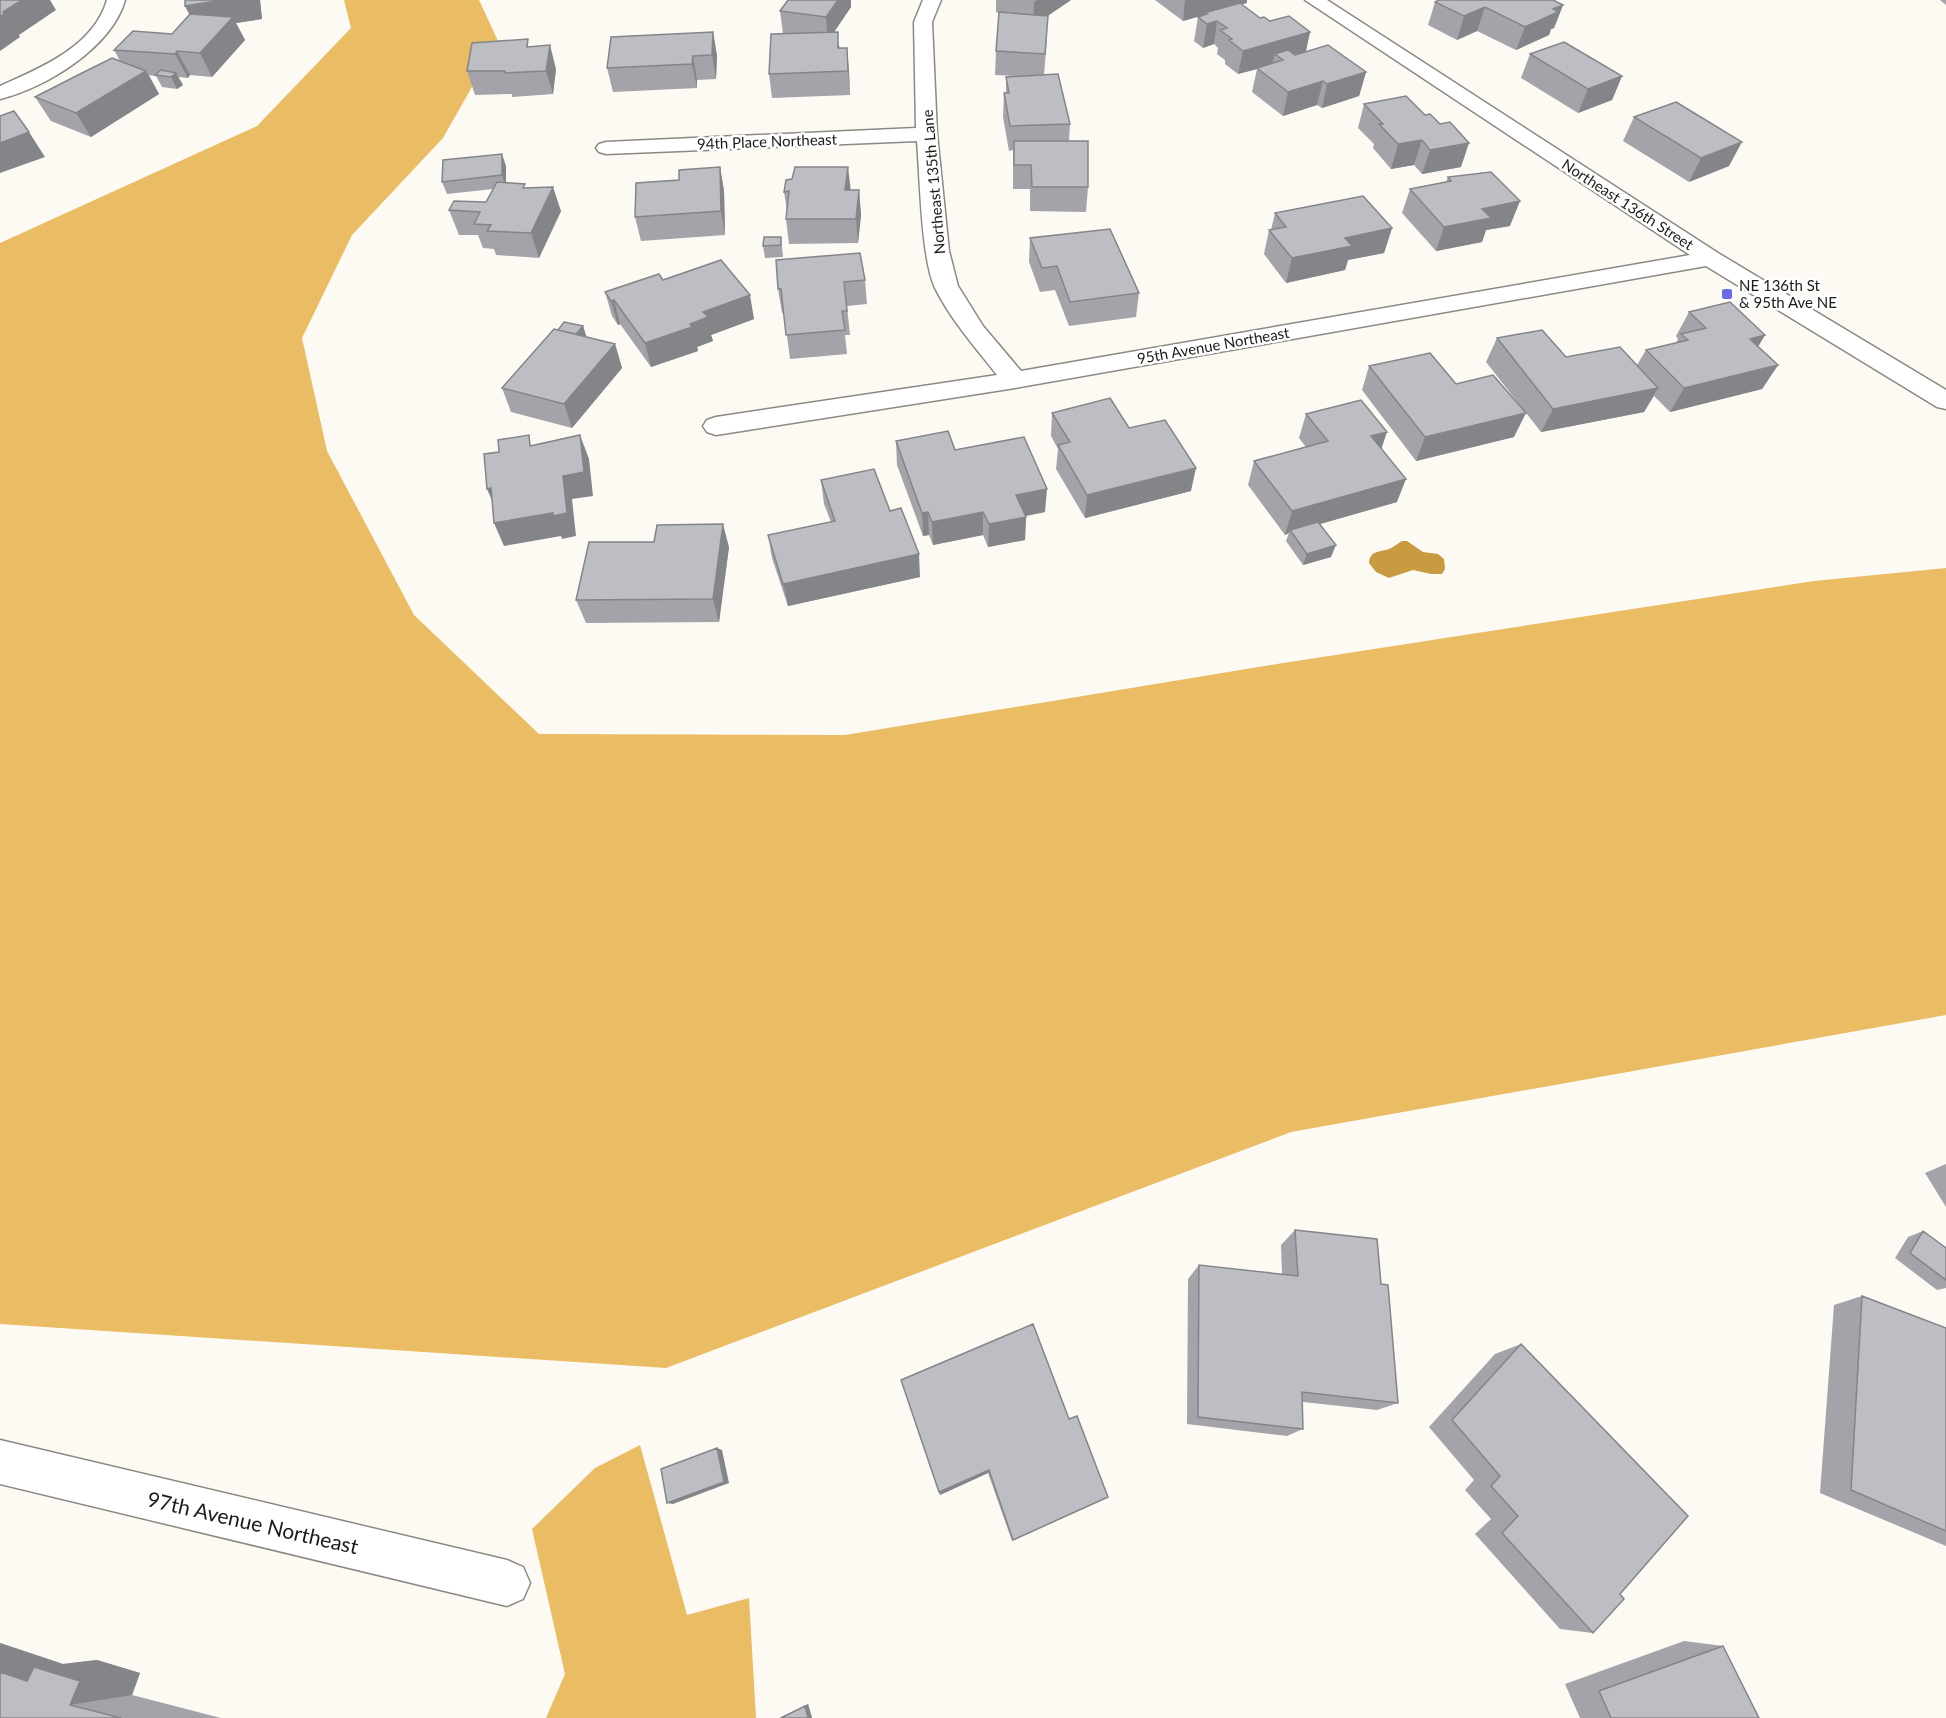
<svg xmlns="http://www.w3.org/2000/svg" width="1946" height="1718" font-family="Lato,sans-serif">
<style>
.forest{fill:#eabc64}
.water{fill:#c89b41}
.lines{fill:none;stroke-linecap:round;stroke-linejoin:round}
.minor-casing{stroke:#8c8984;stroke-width:3}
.minor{fill:#fff;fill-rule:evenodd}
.wall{fill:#a3a3a9}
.shaded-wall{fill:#848589}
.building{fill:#bdbec4;stroke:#848589;stroke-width:1.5}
.poi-dot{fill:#6a6ce6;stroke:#fff;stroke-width:2}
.labels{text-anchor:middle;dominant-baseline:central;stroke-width:5;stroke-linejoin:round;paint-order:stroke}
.far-street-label{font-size:15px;fill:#1c1b19;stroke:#fff}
.far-poi-label{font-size:15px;fill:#1c1b19;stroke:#fff;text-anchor:start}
.near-street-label{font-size:21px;fill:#1c1b19;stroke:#fff}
</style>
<rect width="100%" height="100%" fill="#fdfaf4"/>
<path class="forest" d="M344 0H479L498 41 443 138 352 235 302 338 327 451 414 615 539 734 845 735 1277 664 1814 581 1946 568V1015L1291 1132 666 1368 0 1324V243L257 126 351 28Z
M640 1445 687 1615 749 1598 756 1718H546L565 1674 532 1529 595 1468Z"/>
<path class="water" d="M1402 541H1407L1423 552 1438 554 1444 559 1445 569 1442 574H1431L1413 570 1389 578 1376 572 1369 563C1370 548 1384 553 1393 547 1396 545 1399 543 1402 541Z"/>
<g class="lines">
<defs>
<path id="minor" d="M107 0H125C112 47 46 88 0 99V86C41 68 94 46 107 0Z
M923 0H941L932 22 937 134 949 251 958 286 983 326 1021 371 1690 255 1305 0H1327L1718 253 1946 390V409L1937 407 1706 266 1015 388 716 435 707 432 703 426 707 420 716 417 997 375C975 347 951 320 935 288 921 258 920 176 917 141L606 154 599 152 596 148 599 144 606 142 916 128 914 22Z
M0 1440 507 1560 523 1567 530 1583 523 1599 507 1606 0 1484Z"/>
</defs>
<use href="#minor" class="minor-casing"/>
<use href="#minor" class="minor"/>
</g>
<path class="wall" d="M185 0H260L262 19 236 23 245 40 212 77 190 75 188 78 178 77 183 85 177 89 162 87 156 76 149 75 159 94 91 137 51 121 35 97 120 61 114 50 172 34 190 15 185 6Z
M788 0H851V7L834 32 849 72 850 95 772 98 769 74 783 34 780 11Z
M996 0H1071L1047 16V39L1044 75 1070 124 1069 141 1088 187 1086 212 1030 211V189H1013V150L1009 151 1003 117 1004 93H1006V77L1016 76 995 75 996 51 999 13 996 12Z
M1155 0H1247V3L1241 4 1260 18 1310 32 1305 52 1366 72 1359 96 1322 108 1317 105 1283 116 1252 92 1257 69 1238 74 1225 64V60L1217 54 1218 48 1214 44 1203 48 1194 41 1198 17 1204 15 1183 21Z
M1940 0H1946V5Z
M1435 2 1563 5 1554 28 1551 29 1549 35 1516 50 1477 31 1457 40 1428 25Z
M713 32 717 56 716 79 697 80V88L613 92 607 68Z
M530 47 556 69 553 94 512 97V94L475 95 467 71Z
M1530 54 1622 76 1612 100 1578 113 1521 78Z
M1406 96 1461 167 1422 174 1414 165 1391 169 1373 148 1374 144 1358 128 1364 104Z
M1634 117 1729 166 1689 182 1623 141Z
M506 166V183L526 188 561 211 539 258 496 255 494 249 483 248 478 235H459L449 210 486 202 493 189 447 194 442 182Z
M720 167 724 191 725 235 641 241 635 217 679 180Z
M1448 177 1510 226 1486 230 1482 242 1436 251 1402 213 1410 189 1446 182Z
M859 190 861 215 858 243 789 244 786 219 787 210 784 192Z
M1275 213 1392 228 1384 253 1348 260 1345 270 1286 283 1264 254 1269 230H1271Z
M781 237 783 257 765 258 763 246Z
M1030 238 1139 293 1136 317 1069 326 1055 290 1040 292 1029 262Z
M663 280 754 319 711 335 713 341 697 347 698 351 651 367 620 324 618 325 612 316 605 292Z
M865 280 867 304 847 306 850 335H845L847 354 790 359 784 313H782L778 289Z
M1689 312 1765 335 1758 347 1778 365 1762 389 1670 412 1654 396 1644 412 1541 432 1486 362 1497 338 1566 357 1637 365 1646 350 1676 343 1678 339 1676 336Z
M583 326 586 337 615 344 622 368 572 428 511 412 502 388 558 330Z
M1369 366 1456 384 1514 437 1416 461 1362 390Z
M1052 413 1129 428 1191 491 1085 518 1056 469 1058 449 1051 436Z
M1306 414 1381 449 1397 502 1320 524 1331 557 1303 565 1286 541 1289 533 1285 535 1248 485 1254 461 1306 447 1299 438Z
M896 441 955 450 1045 512 1026 516 1025 540 988 547 983 535 933 545 929 535 923 536 897 465Z
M821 480 890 511 920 577 788 606 772 558 768 535 831 522 824 504Z
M654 542 729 547 719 622 586 623 576 600Z
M1946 1164V1207L1925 1173Z
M1295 1230 1381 1284 1398 1403 1377 1410 1303 1402V1429L1287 1436 1187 1424 1188 1279 1199 1265 1282 1274 1281 1245Z
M1923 1231 1946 1248V1288L1937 1290 1895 1258 1908 1237Z
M1862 1296 1946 1328V1546L1820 1493 1834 1305Z
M1521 1344 1620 1594 1593 1633 1560 1629 1475 1534 1491 1519 1465 1490 1474 1480 1429 1427 1495 1354Z
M1069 1419 1108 1497 1012 1541 988 1473 940 1495Z
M1684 1641 1723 1646 1759 1718H1580L1565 1684Z
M0 1643 63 1664 97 1660 140 1673 132 1695 221 1718H0Z
M808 1704 812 1718H779Z"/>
<path class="shaded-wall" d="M0 0H50L56 10 19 35 20 37 0 51Z
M223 0H260L262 19 236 23 245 40 212 77 200 53 197 29 185 6Z
M838 0H851V7L828 41 826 17Z
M1037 0H1071L1033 26 1034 2Z
M1185 0H1247V3L1206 14 1204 13V15L1183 21Z
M1563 5 1554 28 1551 29 1549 35 1516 50 1525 27 1553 9Z
M1485 7 1477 31 1457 40 1464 16Z
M1217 21 1214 44 1203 48 1207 24Z
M713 32 717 56 716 79 712 55Z
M1310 32 1305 56 1283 60 1275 54 1272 65 1257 68V69L1238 74 1243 51Z
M550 45 556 69 553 94 546 71Z
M847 48 849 72 850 95 848 71Z
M177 51 190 75 188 78 175 54Z
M693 56 697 80V88L692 64Z
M146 71 159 94 91 137 76 113Z
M1366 72 1359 96 1322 108 1327 84Z
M176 73 183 85 177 89 171 77Z
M1622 76 1612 100 1578 113 1588 89Z
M1323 81 1317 105 1283 116 1288 92Z
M29 132 45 157 0 173V143Z
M1422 140 1414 165 1391 169 1398 144Z
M1742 142 1729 166 1689 182 1701 158Z
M1469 143 1461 167 1422 174 1430 150Z
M502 154 506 166V188L502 175Z
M720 167 724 191 725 235 721 211Z
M848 167 851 192 845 190Z
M553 187 561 211 539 258 531 233Z
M859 190 861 215 858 243 856 219Z
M1520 201 1510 226 1486 230 1482 242 1436 251 1444 227 1482 209Z
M1392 228 1384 253 1348 260 1345 270 1286 283 1292 258 1345 238Z
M750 295 754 319 711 335 713 341 697 347 698 351 651 367 645 343 703 312Z
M614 300 620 324 618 325 611 301Z
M583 326 587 338 572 340Z
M1765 335 1750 359V339Z
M615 344 622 368 572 428 564 404Z
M1778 365 1762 389 1670 412 1684 388Z
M1658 388 1644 412 1541 432 1553 409Z
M1526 413 1514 437 1416 461 1425 437Z
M1387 432 1379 456 1371 436Z
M580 435 589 459 593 496 572 499 576 536 562 539 561 536 504 546 494 523 553 513 563 476Z
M1196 468 1191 491 1085 518 1087 495Z
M1406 479 1397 502 1292 532 1290 530 1289 533 1285 535 1292 511Z
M491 488 497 512 487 489Z
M1047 489 1045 512 1015 518 1016 495Z
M928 512 929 535 923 536 922 513Z
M983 512V535L933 545 932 522Z
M1026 517 1025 540 988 547 989 524Z
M723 524 729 547 719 622 713 599Z
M1336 545 1331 557 1303 565 1307 554Z
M919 554 920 577 788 606 783 584Z
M717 1448 722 1450 729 1483 673 1504 667 1503Z
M989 1470 988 1473 940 1495 939 1492Z
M0 1643 63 1664 97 1660 140 1673 132 1695 70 1705 27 1681 0 1672Z
M808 1704 812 1718H808L805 1706Z"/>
<path class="building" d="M0 0H22L3 12 5 13 0 17Z
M185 0H223L185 6Z
M788 0H838L826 17 780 11Z
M1439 0H1553L1563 5 1553 9 1558 12 1525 27 1485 7 1464 16 1435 2Z
M1240 3 1260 18 1264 17 1270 21 1289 16 1310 32 1243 51 1229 40 1232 39 1220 30 1227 28 1217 21 1207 24 1198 17 1207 14 1204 13Z
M999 12 1048 16 1045 54 996 51Z
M190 14 233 17 200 53 177 51 175 54 114 50 133 31 172 34Z
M713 32 712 55 693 56 692 64 607 68 611 37Z
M838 32V48H847L848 71 769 74 771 34Z
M528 39 527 47 550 45 546 71 505 73V71H467L472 43Z
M1564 42 1622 76 1588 89 1530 54Z
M1328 45 1366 72 1327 84 1323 81 1288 92 1257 68 1283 60 1275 54 1288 50 1295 55Z
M112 58 146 71 76 113 35 97 80 74Z
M161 70 176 73 171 77 155 75Z
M1058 74 1070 124 1010 126 1004 93H1009L1006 77Z
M1406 96 1425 115 1430 114 1440 124 1450 122 1469 143 1430 150 1422 140 1398 144 1379 124H1383L1364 104Z
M1676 102 1742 142 1701 158 1634 117Z
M14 111 29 132 0 143V116Z
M1014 141H1088V187H1032L1031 165H1014Z
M502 154V175L442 182 443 160Z
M720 167 721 211 635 217 636 183 679 180V170Z
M795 167H848L845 190H859L856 219H786L789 191 784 192 786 180 792 179Z
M1491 172 1520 201 1482 209 1491 218 1444 227 1410 189 1451 181 1448 177Z
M497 182 525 184 523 188 553 187 531 233 487 231 491 225 474 224 480 212 449 210 454 201 486 202Z
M1363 196 1392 228 1345 238 1352 246 1292 258 1269 230 1286 227 1275 213Z
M1110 229 1139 293 1070 302 1057 266 1042 268 1030 238Z
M764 237H781V245L763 246Z
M860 253 865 280 844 282 847 311H842L845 330 786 335 781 289H778L776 260Z
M721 260 750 295 703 312 708 317 690 324 692 327 645 343 614 300 611 301 605 292 659 274 663 280Z
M1730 302 1765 335 1750 339 1778 365 1684 388 1646 350 1688 340 1681 334 1706 328 1689 312Z
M564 322 583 326 576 334 558 330Z
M554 329 615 344 564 404 502 388Z
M1542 330 1566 357 1620 347 1658 388 1553 409 1497 338Z
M1430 353 1456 384 1493 375 1526 413 1425 437 1369 366Z
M1110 398 1129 428 1165 420 1196 468 1087 495 1058 445 1070 442 1052 413Z
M1361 400 1387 432 1371 436 1406 479 1292 511 1254 461 1328 441 1306 414Z
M948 431 955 450 1024 437 1047 489 1016 495 1026 517 989 524 983 512 932 522 928 512 922 513 896 441Z
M529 435 530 446 580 435 584 472 563 476 567 513 553 516V513L494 523 491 488 487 489 484 454 499 452 498 440Z
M874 469 890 511 901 508 919 554 783 584 768 535 835 521 821 480Z
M1318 522 1336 545 1307 554 1290 530Z
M723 524 713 599 576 600 589 542H654L657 525Z
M1295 1230 1377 1239 1381 1284 1388 1285 1398 1403 1302 1392 1303 1429 1198 1417 1199 1265 1298 1276Z
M1923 1231 1946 1248V1280L1910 1253Z
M1862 1296 1946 1328V1531L1851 1490Z
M1033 1324 1069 1419 1077 1416 1108 1497 1013 1540 989 1470 939 1492 901 1380Z
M1521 1344 1688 1516 1620 1594 1624 1599 1593 1633 1502 1533 1518 1516 1491 1486 1500 1476 1452 1420Z
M717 1448 724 1482 667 1503 661 1469Z
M1723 1646 1759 1718H1611L1599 1691Z
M34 1667 80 1681 70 1705 121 1718H0V1672L27 1681Z
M805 1706 808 1718H781Z"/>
<rect class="poi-dot" x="1721" y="288" width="12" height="12" rx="3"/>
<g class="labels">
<g class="far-street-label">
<text transform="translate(767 141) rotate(-2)">94th Place Northeast</text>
<text transform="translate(933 182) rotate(-95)">Northeast 135th Lane</text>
<text transform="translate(1628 204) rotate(33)">Northeast 136th Street</text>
<text transform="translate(1213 345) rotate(-10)">95th Avenue Northeast</text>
</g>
<g class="far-poi-label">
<text x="1739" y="285">NE 136th St<tspan x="1739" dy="17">&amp; 95th Ave NE</tspan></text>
</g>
<g class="near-street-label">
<text transform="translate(253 1522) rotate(13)">97th Avenue Northeast</text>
</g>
</g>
</svg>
